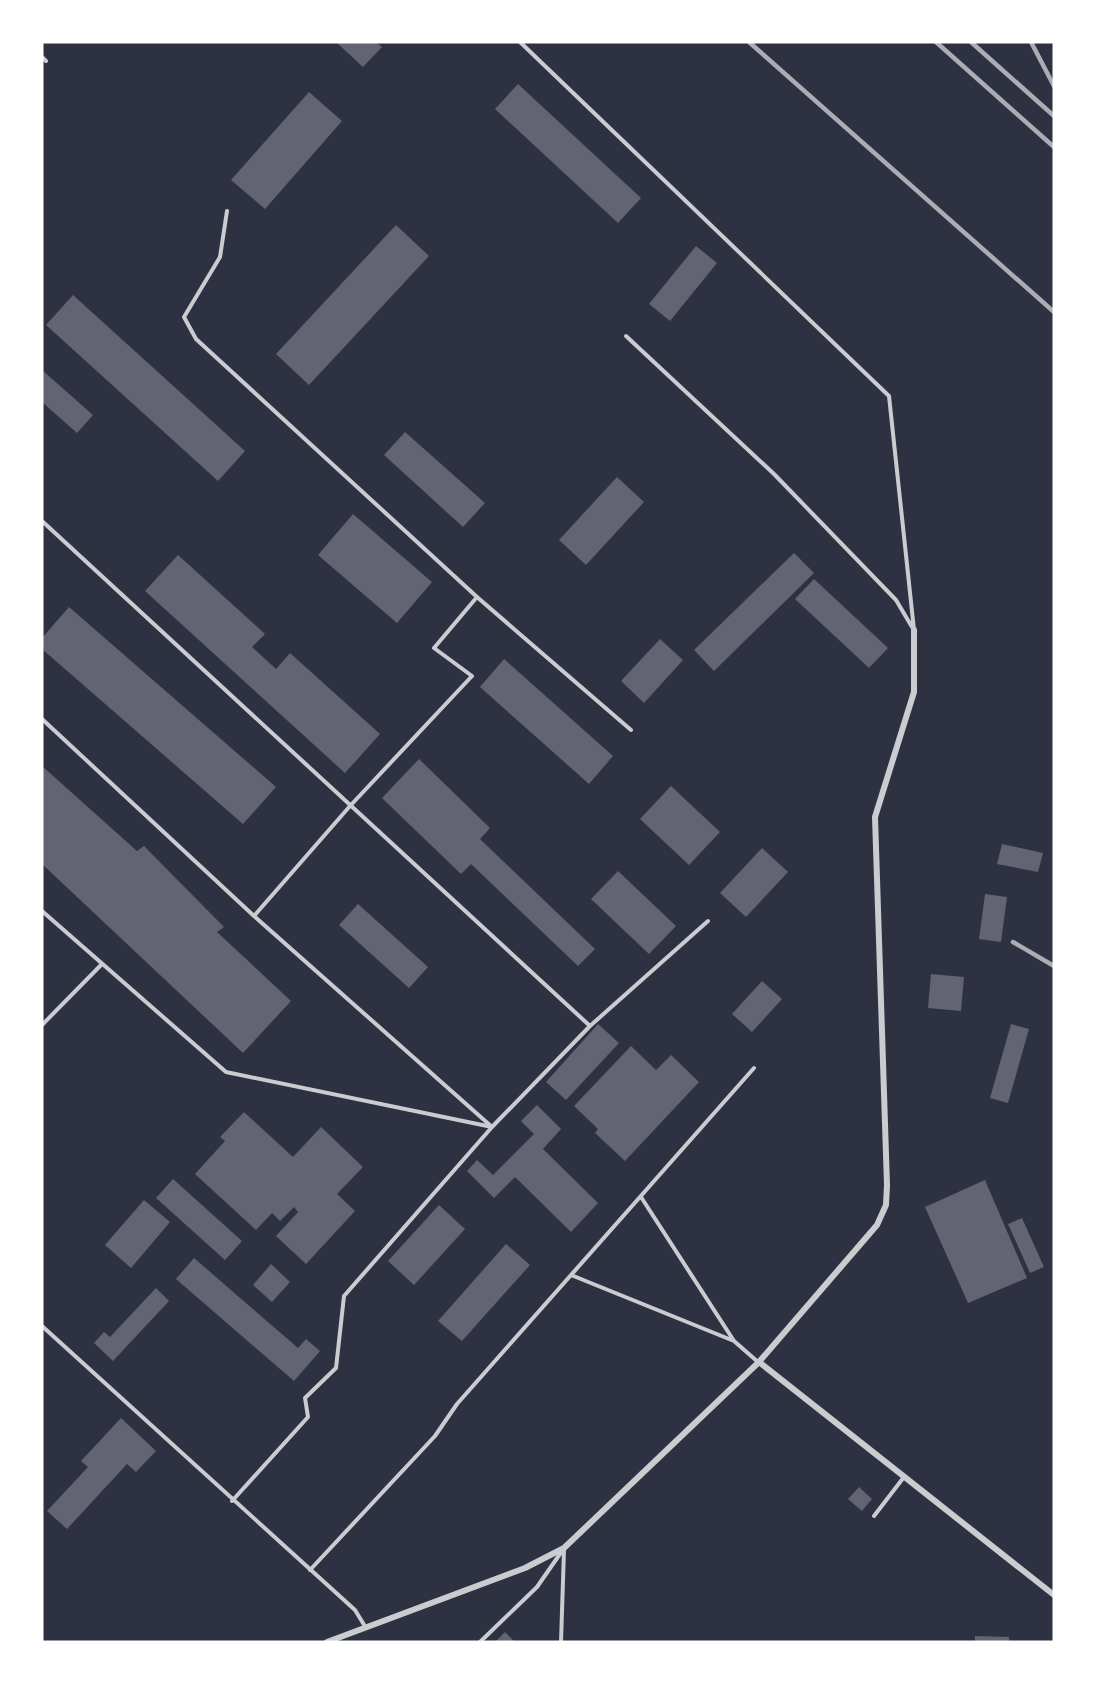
<svg xmlns="http://www.w3.org/2000/svg" width="1096" height="1684" font-family="Inter,sans-serif">
<style>
.building{fill:#626471}
.lines{fill:none;stroke-linecap:round;stroke-linejoin:round}
.service{stroke:#caccd0;stroke-width:4}
.minor{stroke:#caccd0;stroke-width:6}
.rail{stroke:#abadb3;stroke-width:4.5}
</style>
<rect width="100%" height="100%" fill="#2d3142"/>
<path class="building" d="M336 42H376L382 47 363 67Z
M518 84 641 198 618 223 495 109Z
M309 92 342 121 265 209 231 180Z
M396 225 429 256 309 385 276 354Z
M696 246 717 263 670 321 649 304Z
M73 295 245 451 218 481 46 325Z
M42 370 93 415 77 433 42 402Z
M405 432 485 503 463 527 384 455Z
M617 477 644 502 586 565 559 540Z
M353 514 432 582 397 623 318 555Z
M794 553 814 573 714 671 694 650Z
M178 555 265 634 252 647 276 669 290 653 380 734 345 773 145 591Z
M814 579 888 648 869 668 795 599Z
M69 607 276 787 243 824 42 649V638Z
M660 639 683 660 644 703 621 681Z
M504 659 613 756 589 784 480 687Z
M419 759 490 828 480 839 595 949 578 966 471 864 461 874 382 798Z
M42 766 137 851 144 846 224 927 217 932 291 1001 243 1053 42 864Z
M671 786 720 832 689 865 640 819Z
M1002 844 1043 853 1038 872 997 864Z
M762 848 788 872 746 917 720 893Z
M618 871 676 926 649 954 591 899Z
M985 894 1007 897 1001 942 979 939Z
M358 904 428 967 409 988 339 925Z
M931 974 964 977 961 1011 928 1008Z
M762 981 782 999 752 1032 732 1014Z
M598 1024 619 1043 566 1100 546 1082Z
M1011 1024 1029 1029 1008 1103 990 1098Z
M631 1046 656 1070 671 1055 699 1082 625 1161 595 1133 598 1129 574 1106Z
M537 1105 561 1129 543 1149 598 1203 571 1232 515 1177 494 1198 467 1171 477 1160 493 1175 534 1134 521 1121Z
M244 1112 293 1157 321 1127 363 1167 337 1194 355 1211 306 1264 276 1236 298 1212 294 1207 280 1221 272 1213 256 1230 195 1174 225 1141 220 1137Z
M173 1179 242 1241 225 1260 156 1198Z
M985 1180 1027 1278 968 1303 925 1207Z
M144 1200 170 1222 131 1268 105 1245Z
M439 1205 465 1229 414 1285 388 1261Z
M1022 1218 1044 1267 1030 1273 1008 1224Z
M506 1244 530 1265 462 1341 438 1321Z
M194 1258 298 1348 306 1339 320 1351 294 1381 176 1279Z
M271 1264 290 1282 272 1302 253 1285Z
M156 1288 169 1301 113 1361 94 1343 104 1332 110 1337Z
M121 1418 156 1451 136 1472 127 1464 67 1529 47 1511 88 1467 81 1461Z
M859 1487 872 1499 862 1511 848 1499Z
M505 1632 515 1642H495Z
M975 1636 1009 1637V1642H975Z"/>
<g class="lines">
<path class="service" d="M520 42 889 396 914 630
M42 57 46 61
M227 211 220 257 184 317 196 339 477 597 434 648 472 676 350 806 254 916 492 1127 344 1296 336 1368 305 1398 308 1417 232 1501
M626 336 774 474 896 600 912 627
M42 521 590 1026 492 1127 226 1072 42 911
M477 597 631 730
M42 719 254 916
M42 1025 101 965
M590 1026 708 921
M571 1275 734 1341 641 1197
M42 1326 355 1610 366 1628
M734 1341 758 1362
M874 1516 904 1477
M310 1570 435 1436 457 1404 754 1068
M480 1642 537 1587 562 1551
M561 1642 564 1550"/>
<path class="minor" d="M759 1362 1054 1595
M327 1642 525 1568 564 1548 759 1362 877 1225 886 1205 887 1185 875 817 914 692V630"/>
<path class="rail" d="M749 42 1054 312
M936 42 1054 147
M971 42 1054 116
M1031 42 1054 86
M1013 942 1054 966"/>
</g>
<rect width="1096" height="1684" fill="none" stroke="#ffffff" stroke-width="87"/>
</svg>
